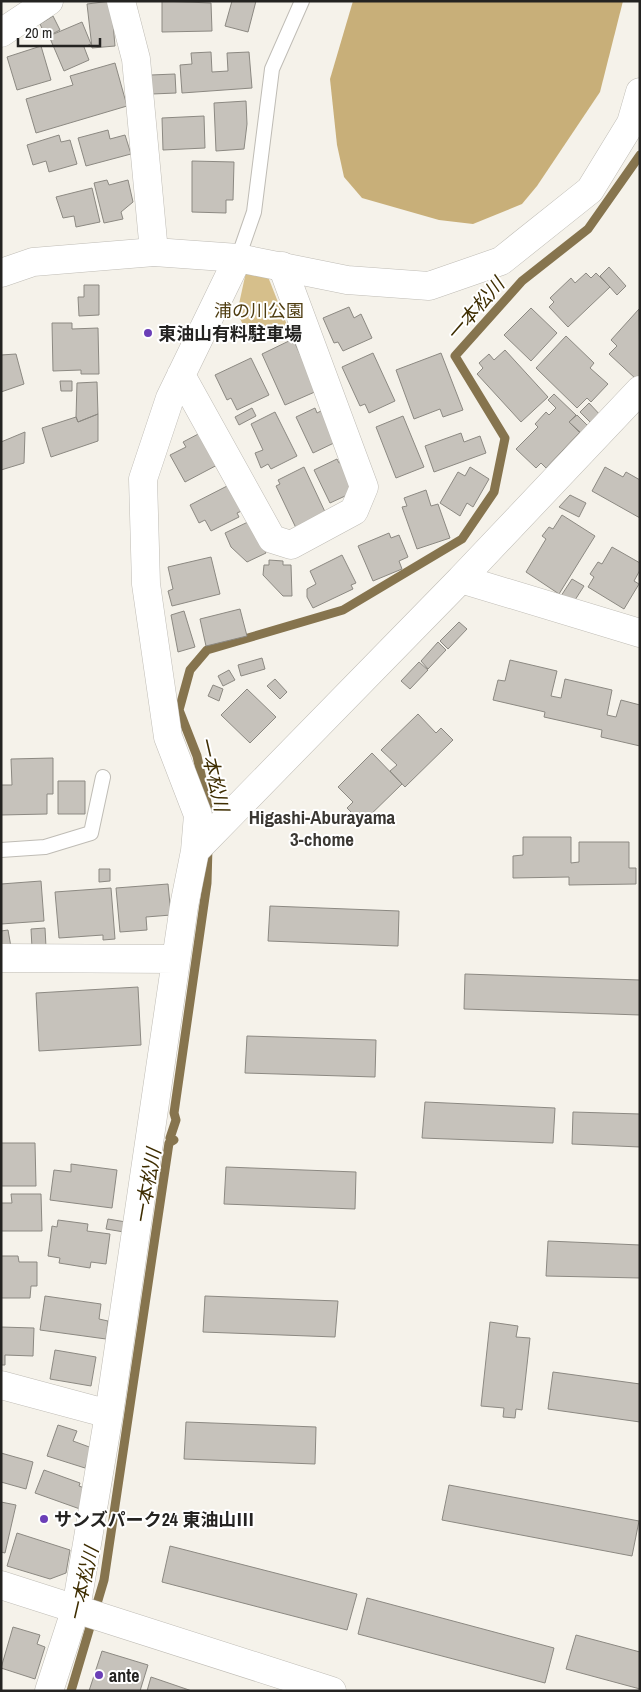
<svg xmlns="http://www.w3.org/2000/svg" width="641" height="1692" font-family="'Archivo Narrow','Noto Sans JP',sans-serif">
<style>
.green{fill:#d6bf8b}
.forest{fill:#c8af79}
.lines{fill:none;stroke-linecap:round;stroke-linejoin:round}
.stream{stroke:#86744e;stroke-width:9}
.building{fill:#c6c2bb;stroke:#8c8982}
.lane-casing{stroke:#bfbcb5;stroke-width:16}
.street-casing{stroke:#bfbcb5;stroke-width:29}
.secondary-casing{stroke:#bfbcb5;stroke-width:29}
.lane{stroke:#fff;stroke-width:14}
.street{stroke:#fff;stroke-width:28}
.secondary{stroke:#fff;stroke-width:28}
.poi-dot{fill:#6b3fb7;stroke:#fff;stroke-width:2}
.labels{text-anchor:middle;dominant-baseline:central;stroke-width:4;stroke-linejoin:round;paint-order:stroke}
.park-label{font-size:18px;fill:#4f3d11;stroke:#fff}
.poi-label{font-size:18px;font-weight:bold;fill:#242321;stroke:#fff;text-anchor:start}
.water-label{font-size:19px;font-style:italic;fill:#3e2d00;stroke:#fff}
.neighbourhood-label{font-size:19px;font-weight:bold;fill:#3a3732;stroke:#fff}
</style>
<rect width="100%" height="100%" fill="#f5f2ea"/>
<path class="green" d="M265 269 287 325 253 344 237 313 246 272Z"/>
<path class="forest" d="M353 1H623L600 92 537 186 522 204 473 224 439 220 362 198 344 177 337 145 330 79Z"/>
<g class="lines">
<path class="stream" d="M208 807 197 756 179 710 190 670 207 650 343 610 462 539 494 492 505 438 455 356 522 281 588 229 640 155
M71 1691 104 1580 169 1143 174 1140 170 1138 176 1120 174 1113 207 883 208 847"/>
</g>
<path class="building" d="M111 1 115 46 92 48 87 4Z
M162 1 211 3 212 31 162 32Z
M232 1H256L248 32 225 26Z
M53 16 60 30 46 37 40 24Z
M82 22 91 44 84 47 89 60 64 71 49 36Z
M41 46 51 80 17 90 7 57Z
M211 52 212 72 228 71 227 53 249 52 252 88 182 93 180 65 192 64 191 53Z
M115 63 127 106 36 133 26 99 73 85 70 76Z
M175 74 176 93 152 94 151 75Z
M246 101 247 124 244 149 216 151 214 103Z
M204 116 205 148 163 150 162 118Z
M108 130 110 139 125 135 131 154 86 166 78 138Z
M59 135 61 142 70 140 77 164 49 172 46 161 33 165 27 145Z
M192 161 234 162 233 200H226V213L192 212Z
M107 180 109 185 128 180 133 202 121 212 123 219 104 223 94 183Z
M92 188 100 222 76 227 74 216 63 218 56 197Z
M609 267 626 286 617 295 600 276Z
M586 273 591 278 596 273 610 287 568 327 549 307 554 302 550 298 571 278 575 283Z
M84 285H99V315L79 316 78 297H84Z
M349 307 354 318 361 314 372 338 343 351 338 342 334 343 323 318Z
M531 308 557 333 531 361 504 335Z
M639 309 640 376 636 379 609 354 617 346 611 340Z
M52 323H72V329L98 328 99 374H81V370L53 371Z
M566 336 594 363 590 368 608 384 591 402 587 398 577 408 536 368Z
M293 339 317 391 285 405 262 354Z
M505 350 548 397 521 422 477 374 483 368 479 363 489 354 494 360Z
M373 353 395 401 369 413 365 404 360 406 342 367Z
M441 353 463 410 443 417 440 409 414 419 396 370Z
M16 354 24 384 1 392V355Z
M251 358 269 395 237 410 231 398 227 400 215 375Z
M60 381H72V391H61Z
M97 382 98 414 78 422 76 417 77 383Z
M554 394 576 415 569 422 580 432 546 468 541 463 536 468 516 449 538 427 535 424 546 412 549 415 556 408 548 400Z
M589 403 602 417 594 426 580 412Z
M252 408 256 416 239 425 235 417Z
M315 408 317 413 321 411 336 442 313 453 296 417Z
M275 412 297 456 271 469 268 464 261 468 255 453 263 450 251 424Z
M98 414V441L51 457 42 428 76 417 78 422Z
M577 415 590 428 583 436 569 422Z
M403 416 424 467 396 478 376 427Z
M204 431 221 463 185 482 170 455 186 447 183 442Z
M25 432 24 463 1 470V442Z
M461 433 464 442 480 436 486 453 434 472 425 446Z
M337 459 339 463 344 461 358 490 330 503 314 470Z
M304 467 326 514 296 528 276 486 280 484 278 480Z
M470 467 489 479 473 507 467 503 460 516 440 503 458 472 465 476Z
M605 467 623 477 626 472 640 480V518L592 491Z
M231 484 244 510 237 513 239 517 211 531 205 520 199 523 190 505Z
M426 490 431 506 438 504 450 538 417 549 402 507 407 506 404 498Z
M570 495 586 503 579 517 559 507Z
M562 515 595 536 559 594 526 572 546 539 542 536 549 527 553 529Z
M250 521 266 553 247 562 231 547 225 533Z
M389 533 391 538 399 535 408 557 399 561 402 569 373 581 358 546Z
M612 547 640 563V570L634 581 639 584 624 609 588 587 594 577 590 574 598 562 602 564Z
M342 555 356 583 351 585 353 589 313 608 307 597V589L316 584 310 571Z
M211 557 220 594 172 606 168 591 173 589 168 567Z
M269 560 283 561V565H291L292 596H283L263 575 264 565H269Z
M572 579 584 586 575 600 561 596Z
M240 609 247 636 206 646 200 619Z
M184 611 195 647 178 652 171 615Z
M459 622 467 629 448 649 440 641Z
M438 642 446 650 428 669 421 661Z
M262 658 265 669 241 676 238 665Z
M510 660 557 671 551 696 561 698 565 679 612 690 607 715 616 717 621 700 640 705V746L601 737 602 730 544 717 545 712 493 700 498 680 505 681Z
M419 662 428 670 410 689 401 681Z
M229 670 235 680 223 686 218 676Z
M275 679 287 692 280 699 267 686Z
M213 685 223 689 219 701 208 696Z
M247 689 276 717 250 743 221 715Z
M418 714 436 733 441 728 453 740 405 787 390 771 397 765 381 750Z
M372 753 402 784 362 823 347 808 353 802 338 787Z
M53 758V794H47V814L1 815V785H12L11 759Z
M58 781H85V814H58Z
M523 837H571V863L579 862V842H629V868H636V884L569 885V877L513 878V856L523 855Z
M99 869H110V881L99 882Z
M41 881 44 921 1 924V884Z
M168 884 171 915 146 917 147 930 120 932 116 888Z
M111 888 115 939 103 940V935L59 938 55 892Z
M270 906 399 911 398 946 268 941Z
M45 928 46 947 32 948 31 929Z
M8 930 11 947 1 948V931Z
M465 974 640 980V1015L464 1009Z
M138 987 141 1045 39 1051 36 993Z
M247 1036 376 1040 375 1077 245 1073Z
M425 1102 555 1108 553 1143 422 1138Z
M573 1112 640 1114V1147L572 1144Z
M1 1143H35L36 1186H1Z
M71 1164 117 1170 112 1208 50 1200 54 1170 71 1172Z
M226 1167 356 1172 355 1209 224 1204Z
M11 1194H41L42 1231H1V1203H12Z
M108 1219 126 1222 124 1232 106 1229Z
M58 1220 88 1224 87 1231 110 1234 106 1264 91 1262 90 1268 59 1263 60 1258 48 1256 52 1226 57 1227Z
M548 1241 640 1245V1278L546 1276Z
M1 1256H18L19 1262H37V1286H31L30 1298H1Z
M45 1296 101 1304 99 1319 108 1321 106 1339 40 1330Z
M205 1296 338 1301 335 1337 203 1332Z
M490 1322 518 1326 516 1337 530 1338 522 1410 516 1409 515 1418 503 1417 504 1408 481 1406Z
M1 1327 34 1328 33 1356 5 1355V1365H1Z
M55 1350 96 1357 91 1386 50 1379Z
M553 1372 640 1384V1422L548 1409Z
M186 1422 316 1427 315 1464 184 1459Z
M58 1425 77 1431 73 1441 92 1448 85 1468 47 1456Z
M1 1453 33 1462 26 1489 1 1482Z
M44 1470 80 1483 79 1486 87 1489 80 1509 35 1493Z
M449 1485 639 1521 632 1556 442 1520Z
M1 1502 16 1505 5 1553 1 1552Z
M17 1533 70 1550 66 1573 50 1579 7 1566Z
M170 1546 357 1594 347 1630 162 1582Z
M367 1598 554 1648 545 1683 358 1634Z
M13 1627 40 1635 37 1644 45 1647 35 1679 1 1668Z
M576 1635 640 1652V1689L566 1669Z
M102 1651 148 1665 140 1691H89Z
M151 1677 192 1691H147Z"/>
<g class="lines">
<defs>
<path id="lane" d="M238 258 254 212 272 69 302 1
M1 850 45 847 91 833 103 777"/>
<path id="street" d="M121 1 136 59 154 252
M1 33 49 1
M181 375 272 539 291 545 354 511 364 487 282 266
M461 579 640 390
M195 851 461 579 640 633
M1 958 176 959
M1 1385 109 1414
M49 1691 76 1608 79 1591 109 1414 184 906 195 851 198 815 168 737 146 584 143 479 170 398 238 258"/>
<path id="secondary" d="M1 273 33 262 154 252 238 258 347 280 429 286 501 261 590 190 631 123 640 92
M1 1585 332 1691"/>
</defs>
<use href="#lane" class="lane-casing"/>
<use href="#street" class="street-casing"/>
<use href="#secondary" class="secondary-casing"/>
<use href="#lane" class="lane"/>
<use href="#street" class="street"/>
<use href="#secondary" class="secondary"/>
</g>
<g class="poi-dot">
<circle cx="148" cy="333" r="5"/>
<circle cx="44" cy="1519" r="5"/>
<circle cx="99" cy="1675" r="5"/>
</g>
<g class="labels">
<g class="park-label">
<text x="259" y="310">浦の川公園</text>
</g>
<g class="poi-label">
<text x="158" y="333">東油山有料駐車場</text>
<text x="54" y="1519">サンズパーク24 東油山Ⅲ</text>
<text x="109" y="1675">ante</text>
</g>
<g class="water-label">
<text transform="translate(475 309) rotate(-49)">一本松川</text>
<text transform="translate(214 774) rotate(77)">一本松川</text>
<text transform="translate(147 1186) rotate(-80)">一本松川</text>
<text transform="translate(83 1584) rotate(-77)">一本松川</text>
</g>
<g class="neighbourhood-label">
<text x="322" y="817">Higashi-Aburayama<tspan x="322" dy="22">3-chome</tspan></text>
</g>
</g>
<rect width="641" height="1692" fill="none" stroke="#242321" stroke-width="5"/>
<path d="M18 38v8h82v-8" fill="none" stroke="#242321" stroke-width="2.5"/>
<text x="25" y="38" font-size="15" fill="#242321" stroke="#ffffff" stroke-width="4" paint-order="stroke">20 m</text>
</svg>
